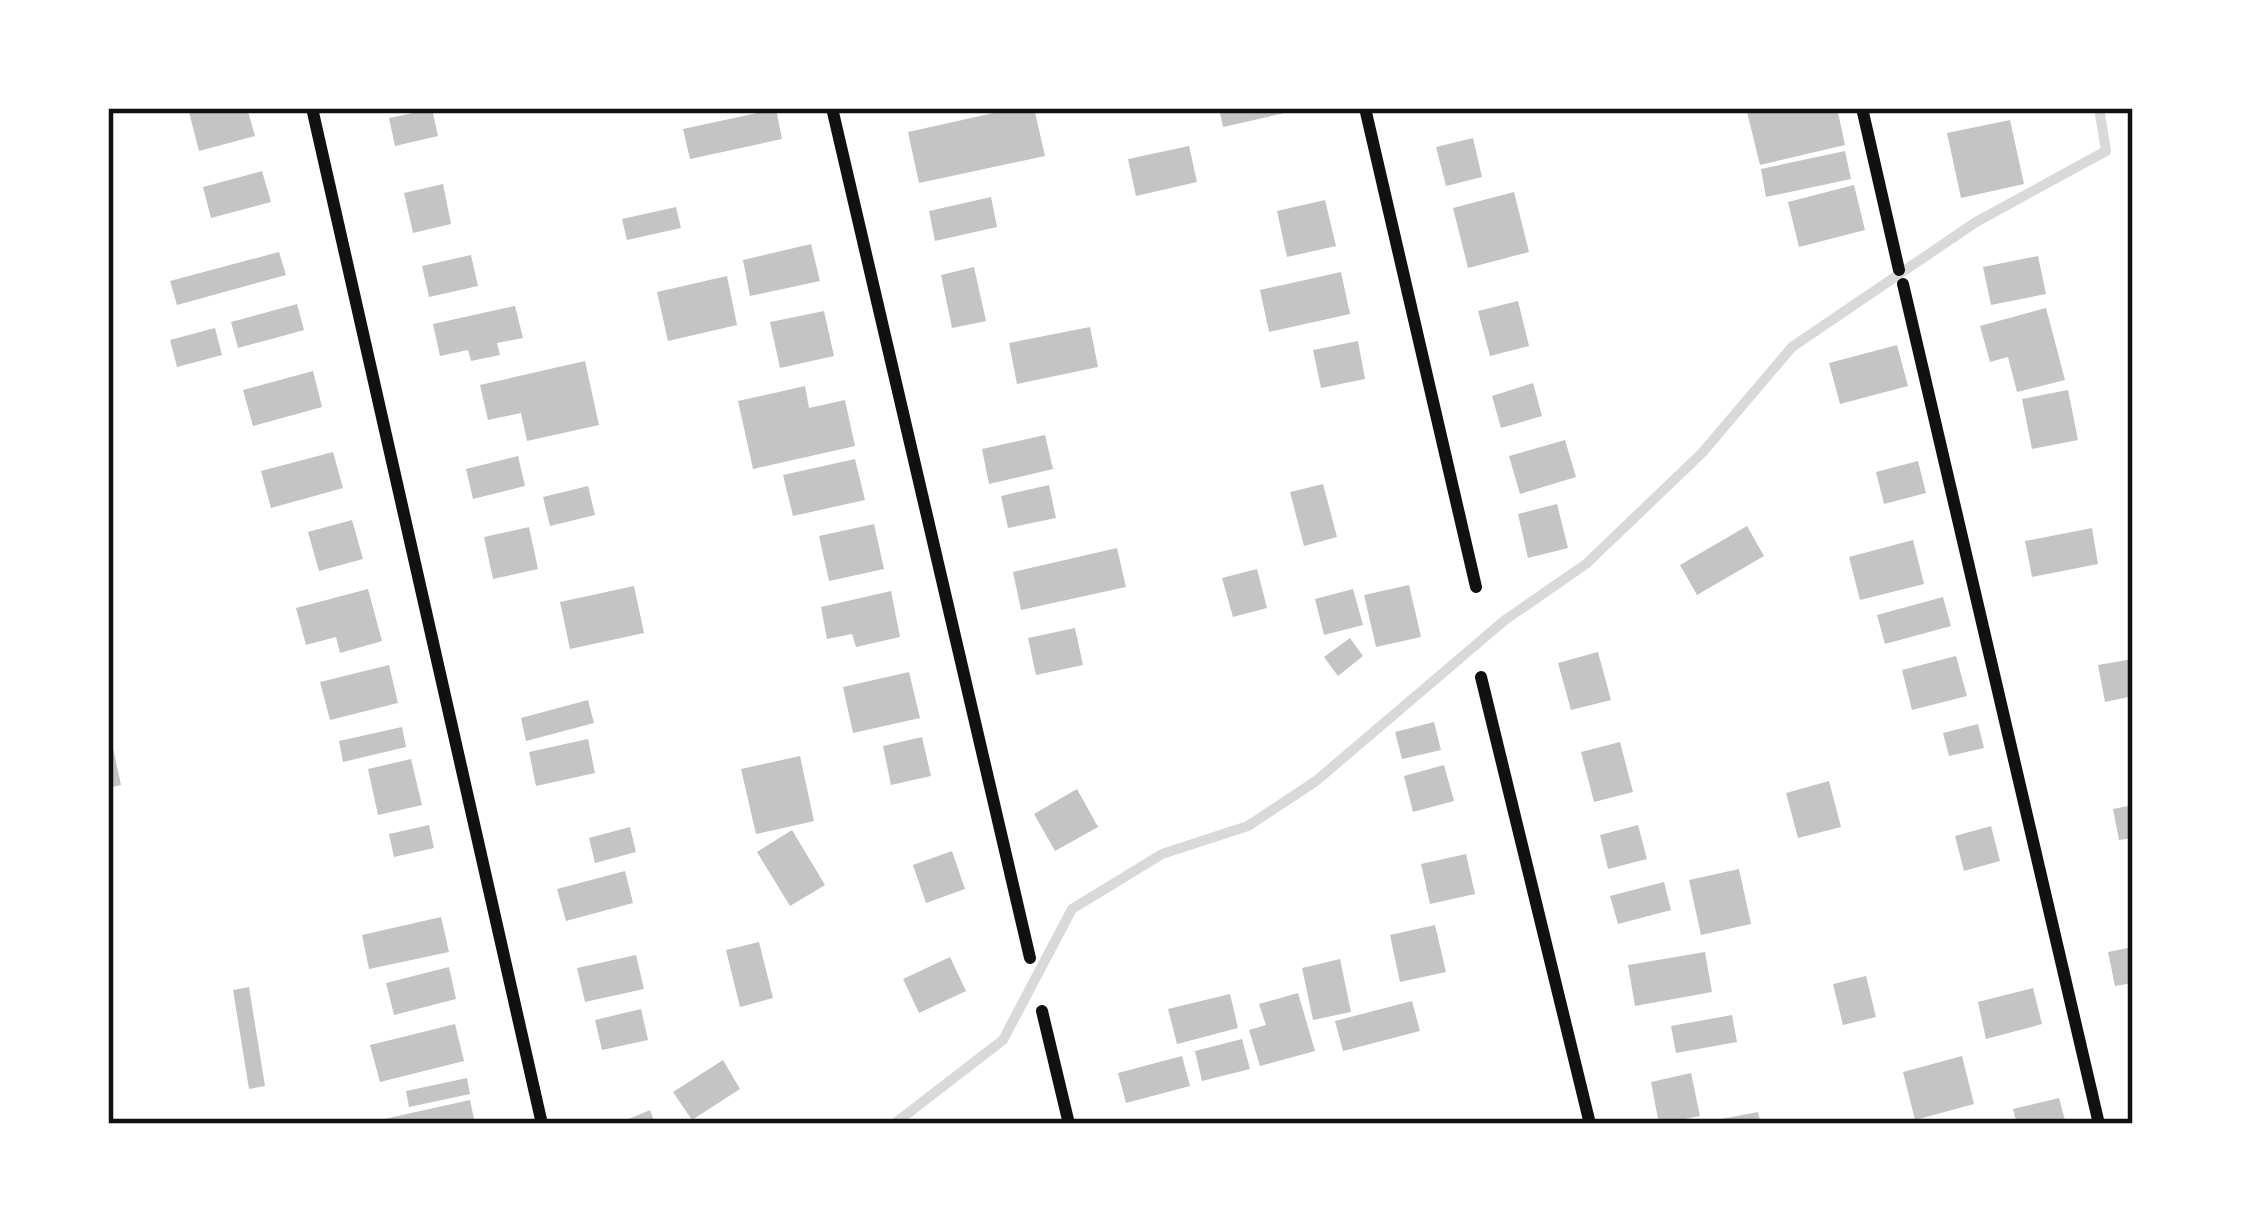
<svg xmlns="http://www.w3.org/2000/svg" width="2241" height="1232" font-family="'Work Sans',sans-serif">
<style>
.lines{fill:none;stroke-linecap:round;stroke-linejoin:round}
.stream{stroke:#d9d9d9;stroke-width:10}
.building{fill:#c4c4c4}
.minor{stroke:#111;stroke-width:12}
.neatline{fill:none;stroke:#111;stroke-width:4.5}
</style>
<rect width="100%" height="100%" fill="#fff"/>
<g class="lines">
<path class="stream" d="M894 1124 1003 1040 1072 909 1162 854 1248 826 1316 781 1505 620 1586 564 1702 453 1792 347 1976 222 2106 151 2099 108"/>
</g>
<path class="building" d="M203 108H247L255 136 199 151 189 112Z
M1016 108H1034L1045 156 919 183 908 132Z
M1219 108H1298V110L1223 127Z
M1746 108H1837L1845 145 1760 165Z
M432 109 438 136 395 146 389 118Z
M776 109 782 139 690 159 683 129Z
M2010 120 2024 184 1961 198 1947 133Z
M1473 138 1482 177 1446 186 1436 147Z
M1189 146 1197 182 1136 196 1128 159Z
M1845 151 1851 179 1766 197 1761 169Z
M262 171 271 202 211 218 203 187Z
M443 184 451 224 413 233 404 193Z
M1854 185 1865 230 1799 247 1788 202Z
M1514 192 1529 252 1468 268 1453 208Z
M991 197 997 227 935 241 929 211Z
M1325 200 1336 246 1287 257 1277 211Z
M676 207 681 228 627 240 622 219Z
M811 244 820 281 750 296 743 260Z
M279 252 286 275 177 305 170 281Z
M471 255 478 286 429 297 422 266Z
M2038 256 2046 294 1991 305 1983 267Z
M974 267 986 321 952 328 941 275Z
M1341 272 1350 314 1269 332 1260 290Z
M727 276 737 325 668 341 657 292Z
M1518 301 1529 346 1490 356 1478 311Z
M297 304 304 330 238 348 231 322Z
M515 306 523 338 497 343 500 355 471 361 468 350 440 356 433 324Z
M2046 308 2065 380 2017 392 2008 357 1990 362 1980 326Z
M824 311 834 356 780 368 770 322Z
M1090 327 1098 367 1017 384 1009 343Z
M215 328 222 355 177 367 170 340Z
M1358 341 1365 379 1321 388 1313 350Z
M1897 345 1908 386 1840 404 1829 363Z
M585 361 599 425 527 441 521 413 488 420 480 385Z
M313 371 322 407 253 426 243 390Z
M1533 383 1542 416 1501 428 1492 396Z
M805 386 809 408 845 400 855 446 753 469 738 401Z
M2068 390 2078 440 2032 449 2022 399Z
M1045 435 1053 469 989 484 982 449Z
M1565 440 1576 477 1520 494 1509 456Z
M333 452 343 488 271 508 261 471Z
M518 456 525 486 473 499 466 469Z
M855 459 865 500 793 516 783 475Z
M1918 461 1926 493 1884 504 1876 472Z
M1323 484 1337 537 1304 546 1290 492Z
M1049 485 1056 518 1008 528 1001 496Z
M588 486 595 515 550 526 543 497Z
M1557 504 1568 548 1528 558 1518 514Z
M352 520 363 559 319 571 308 532Z
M874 524 884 569 829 581 819 536Z
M1747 526 1764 556 1697 595 1680 565Z
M529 527 538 569 493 579 484 537Z
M2092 528 2098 564 2032 577 2025 541Z
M1913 540 1924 584 1860 600 1849 557Z
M1117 548 1126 587 1021 610 1013 572Z
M1257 569 1267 608 1233 617 1222 578Z
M1409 585 1421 637 1376 647 1364 595Z
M634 586 644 633 570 649 560 602Z
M368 589 382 641 340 653 336 637 306 645 296 608Z
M1353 589 1363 625 1324 635 1315 599Z
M891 591 900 637 856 647 852 634 827 639 821 607Z
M1943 597 1951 626 1885 644 1877 615Z
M1075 628 1083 665 1036 675 1028 638Z
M1350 638 1363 656 1338 676 1324 657Z
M1598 652 1611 700 1571 710 1558 663Z
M1956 656 1967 696 1912 710 1902 670Z
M2133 659V696L2105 702 2098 665Z
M389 665 398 703 330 720 320 682Z
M909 672 920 718 853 733 843 687Z
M588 700 594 723 526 741 521 718Z
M1434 722 1441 750 1402 759 1395 732Z
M1978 724 1984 748 1949 756 1943 733Z
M402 727 406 747 343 762 339 741Z
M922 737 931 776 891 785 883 746Z
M588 739 595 773 536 786 529 752Z
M1620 742 1633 792 1594 802 1581 752Z
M112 743 121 785 108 788V744Z
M800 756 814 821 756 834 741 769Z
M411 759 422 805 378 815 368 769Z
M1444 765 1454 801 1413 812 1404 776Z
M1829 781 1841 827 1798 838 1786 793Z
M1077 789 1098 827 1055 851 1034 814Z
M2133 805V838L2119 840 2113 809Z
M429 825 434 848 394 857 389 834Z
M1638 825 1647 859 1608 869 1600 835Z
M1991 826 2000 861 1964 871 1955 836Z
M630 827 636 852 595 863 589 838Z
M792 830 825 885 790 906 757 852Z
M952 851 965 889 926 903 913 865Z
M1466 854 1475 894 1430 904 1421 864Z
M1739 869 1751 924 1701 935 1689 880Z
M625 871 633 903 566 921 557 889Z
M1664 882 1671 910 1618 924 1610 896Z
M441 917 449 952 369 969 362 935Z
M1435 925 1446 972 1400 982 1390 935Z
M759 942 773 998 740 1007 726 950Z
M2133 947V983L2115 986 2108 952Z
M1705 952 1712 992 1635 1006 1628 965Z
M636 955 644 989 585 1002 577 968Z
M950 957 966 991 919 1013 903 979Z
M1340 959 1351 1012 1313 1020 1302 968Z
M449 967 456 999 394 1015 386 983Z
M1866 976 1876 1017 1843 1025 1833 984Z
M249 987 265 1086 249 1089 233 990Z
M2033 988 2042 1024 1986 1039 1978 1002Z
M1298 993 1315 1051 1260 1066 1249 1030 1266 1025 1259 1004Z
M1230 994 1238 1028 1177 1044 1168 1009Z
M1412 1001 1420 1031 1343 1051 1335 1021Z
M641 1009 648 1040 602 1050 595 1020Z
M1732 1015 1737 1042 1676 1053 1671 1026Z
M455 1024 464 1061 380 1082 370 1045Z
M1242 1039 1250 1069 1202 1081 1195 1051Z
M1182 1056 1190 1086 1126 1103 1118 1073Z
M1962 1056 1974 1104 1915 1120 1903 1072Z
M723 1060 740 1089 692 1120 673 1092Z
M1691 1073 1700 1116 1659 1124 1651 1082Z
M467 1078 470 1094 409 1107 406 1091Z
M2059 1098 2066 1124H2017L2013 1109Z
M470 1100 475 1124H385L384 1119Z
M650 1110 655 1124H617Z
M1758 1112 1761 1124H1706L1705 1122Z"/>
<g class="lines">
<path class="minor" d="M312 108 542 1124
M832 108 1030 958
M1365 108 1476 587
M1862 108 1899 270
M1903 284 2099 1124
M1481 677 1590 1124
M1042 1011 1069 1124"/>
</g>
<rect width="2241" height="1232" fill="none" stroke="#ffffff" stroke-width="222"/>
<rect x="111" y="111" width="2019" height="1010" class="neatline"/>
</svg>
